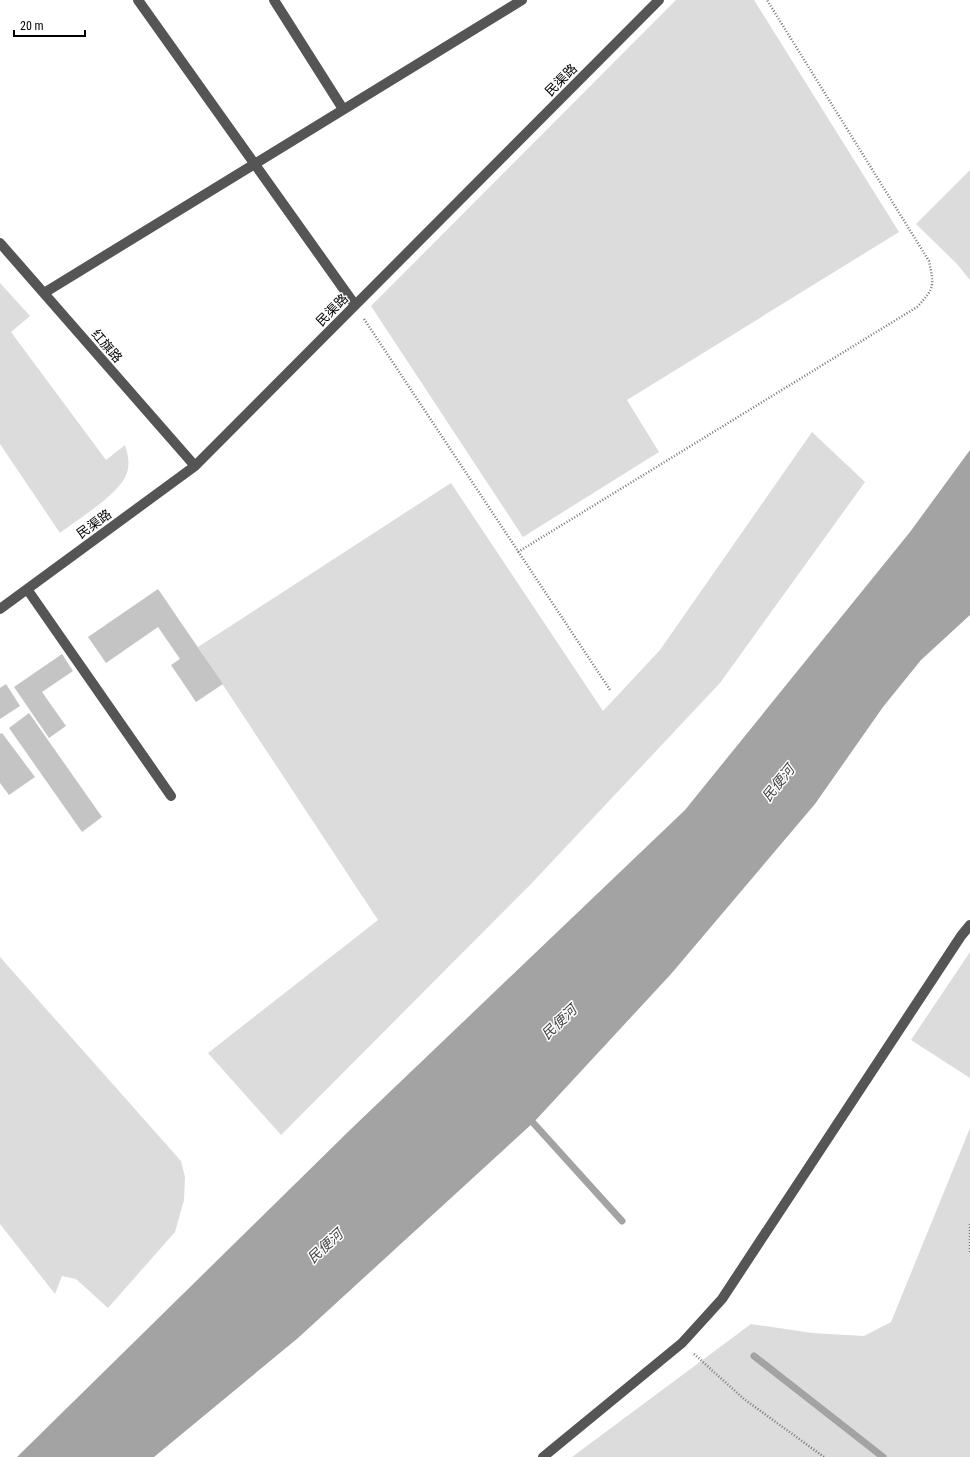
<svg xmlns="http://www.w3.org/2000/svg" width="970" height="1457" font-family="'Roboto Condensed','Noto Sans SC',sans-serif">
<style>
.green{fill:#dcdcdc}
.water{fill:#a3a3a3}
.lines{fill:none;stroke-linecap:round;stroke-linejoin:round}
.stream{stroke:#a3a3a3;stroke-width:7}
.building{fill:#c4c4c4}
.path{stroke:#777;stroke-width:2.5;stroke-dasharray:1 2;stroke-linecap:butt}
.minor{stroke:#555;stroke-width:10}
.labels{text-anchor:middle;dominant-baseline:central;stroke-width:3;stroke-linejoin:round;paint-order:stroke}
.street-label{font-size:13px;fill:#000;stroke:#fff}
.water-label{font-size:14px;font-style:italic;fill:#444;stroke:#fff}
</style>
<rect width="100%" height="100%" fill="#fff"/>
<path class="green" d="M676 0H754L899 232 627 400 659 452 523 537 371 306Z
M970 170V280L957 264 916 224Z
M0 283 30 316 11 332 106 460 125 445C128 454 130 463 127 473 120 494 78 519 60 533L0 444Z
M812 432 865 482 720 683 531 884 281 1135 208 1053 378 920 198 647 451 483 603 711 660 650Z
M970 952V1078L911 1040Z
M0 957 181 1161 185 1177 184 1200 175 1232 108 1308 76 1279 62 1276 55 1294 0 1224Z
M970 1128V1457H572L751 1324 812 1333 864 1336 891 1322Z"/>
<path class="water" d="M970 450V615L921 660 883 707 815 804 671 974 534 1122 298 1338 154 1457H17L352 1128 685 810 910 532Z"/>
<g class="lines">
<path class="stream" d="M527 1116 622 1221
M754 1356 883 1457"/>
</g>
<path class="building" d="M158 589 223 684 196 702 171 665 180 659 158 627 106 663 88 637Z
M62 654 73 671 42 692 66 726 49 738 14 687Z
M6 684 20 706 0 719V688Z
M29 713 102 817 82 832 9 728Z
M2 733 35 777 9 795 0 783V734Z"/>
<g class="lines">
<path class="path" d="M364 319 610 690
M518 552 917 307C935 288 934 286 929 261L767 0
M970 1224V1252
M694 1354 744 1399 824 1457"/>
<path class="minor" d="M138 0 355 305
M274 0 343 109
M0 243 195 466
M44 293 522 0
M27 589 171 796
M0 609 195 466 659 0
M543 1457 682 1343 722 1299 961 936 970 925"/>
</g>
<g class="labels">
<g class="street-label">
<text transform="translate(561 80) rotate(-45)">民渠路</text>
<text transform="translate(332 310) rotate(-45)">民渠路</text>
<text transform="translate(107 346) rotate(49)">红旗路</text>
<text transform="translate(94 524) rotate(-36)">民渠路</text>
</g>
<g class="water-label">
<text transform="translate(778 783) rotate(-51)">民便河</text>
<text transform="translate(559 1022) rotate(-44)">民便河</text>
<text transform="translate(325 1246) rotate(-43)">民便河</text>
</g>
</g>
<path d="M14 30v6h71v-6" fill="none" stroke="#000000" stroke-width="2"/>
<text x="20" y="30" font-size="12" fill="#000000" stroke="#ffffff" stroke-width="3" paint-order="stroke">20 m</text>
</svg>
